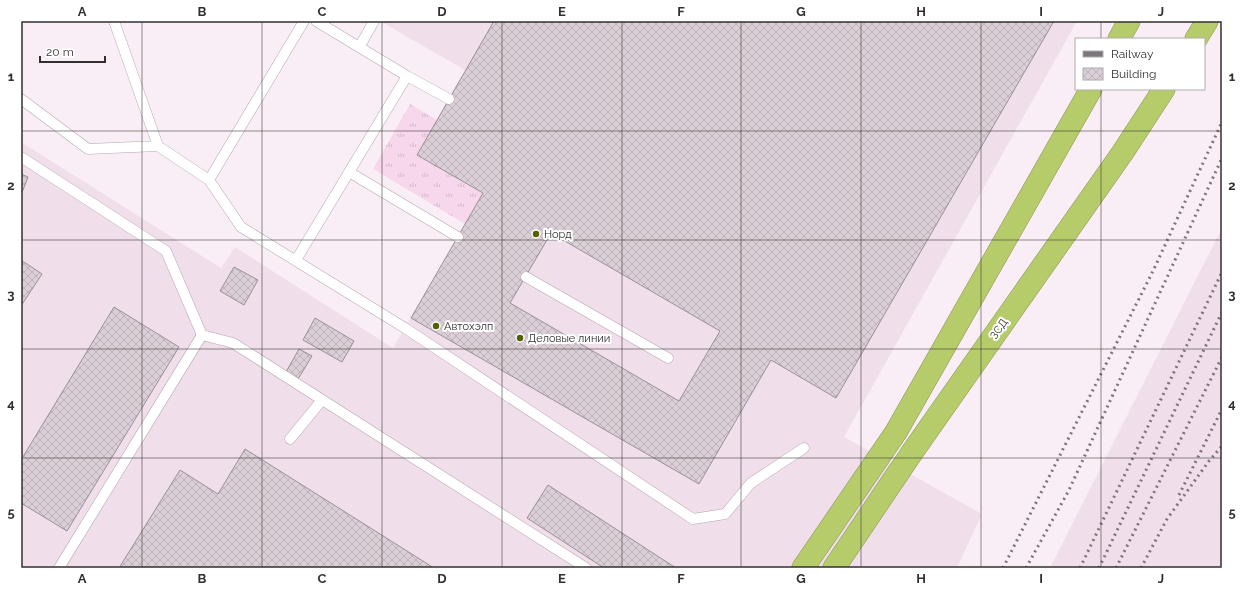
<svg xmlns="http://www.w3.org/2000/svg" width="1243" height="589" font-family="Raleway,sans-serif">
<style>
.built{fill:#f0deea}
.grass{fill:url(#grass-tufts)}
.building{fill:url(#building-cross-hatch);stroke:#9a9097;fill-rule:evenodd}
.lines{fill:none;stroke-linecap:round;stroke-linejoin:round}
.service-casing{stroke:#b2a7ae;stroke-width:11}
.motorway-casing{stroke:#889557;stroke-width:23}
.service{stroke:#fff;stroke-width:10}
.motorway{stroke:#b6cc6b;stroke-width:22}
.rail{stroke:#7c757a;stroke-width:3;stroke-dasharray:2 4;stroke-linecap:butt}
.grid{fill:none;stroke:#332f31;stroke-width:1;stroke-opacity:0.55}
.poi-dot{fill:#516103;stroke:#fff;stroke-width:1.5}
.labels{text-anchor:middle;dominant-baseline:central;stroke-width:4;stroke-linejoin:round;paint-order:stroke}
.poi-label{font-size:11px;fill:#332f31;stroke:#fff;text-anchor:start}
.street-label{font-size:11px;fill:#332f31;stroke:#fff}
.neatline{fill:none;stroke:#332f31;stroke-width:1.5}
.grid-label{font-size:13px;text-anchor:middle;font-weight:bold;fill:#332f31}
</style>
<defs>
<pattern id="grass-tufts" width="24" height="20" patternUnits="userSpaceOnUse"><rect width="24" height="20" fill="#f6d7eb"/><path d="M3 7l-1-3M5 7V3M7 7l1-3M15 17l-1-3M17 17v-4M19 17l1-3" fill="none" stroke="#d3b9ca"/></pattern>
<pattern id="building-cross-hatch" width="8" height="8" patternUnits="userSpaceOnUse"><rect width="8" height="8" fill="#dacfd6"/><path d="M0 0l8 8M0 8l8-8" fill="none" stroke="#bcb2b8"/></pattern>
</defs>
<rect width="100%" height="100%" fill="#faeef6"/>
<path class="built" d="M380 21H1077L844 437 982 514 957 568H21V142L221 268 235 247 393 348 483 194 417 155 465 70Z
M1222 228V568H1050Z"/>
<path class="grass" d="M410 104 437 120 417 155 483 193 465 224 373 169Z"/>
<path class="building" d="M494 21H1054L836 398 771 360 699 484 411 318 483 193 417 155ZM551 233 720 331 679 401 510 303Z
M21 174 28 177 21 195Z
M21 260 42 274 21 306Z
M234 267 258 280 244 305 220 291Z
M114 307 179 347 67 531 21 503V460Z
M315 318 354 341 342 362 303 340Z
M299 349 312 356 298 379 286 372Z
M245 449 434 568H119L180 470 218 494Z
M548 485 676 568H604L527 518Z"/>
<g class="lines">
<defs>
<path id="service" d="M114 21 158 146 209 180 241 227 405 328 693 519 725 514 751 483 804 448
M360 46 374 21
M407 76 449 99
M21 99 88 149 158 146
M21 157 166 251 202 335 59 568
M349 172 458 237
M209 180 304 21
M296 260 407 76 316 21
M526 277 668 358
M202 335 233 343 586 568
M290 439 322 400"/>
<path id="motorway" d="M1119 39 1129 21
M1196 39 1207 21
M803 568 896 432 1091 89
M834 568 913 451 1123 152 1164 89"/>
</defs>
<use href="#service" class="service-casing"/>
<use href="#motorway" class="motorway-casing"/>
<use href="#service" class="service"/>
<use href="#motorway" class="motorway"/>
<path class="rail" d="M1179 495 1222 409
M1003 568 1153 271 1222 122
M1026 568 1069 490 1222 158
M1080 568 1222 272
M1099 568 1222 312
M1116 568 1222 357
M1141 568 1167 519 1209 461 1222 446"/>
</g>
<path class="grid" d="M142 21V568M262 21V568M382 21V568M502 21V568M622 21V568M741 21V568M861 21V568M981 21V568M1101 21V39M1101 89V568M21 131H1222M21 240H1222M21 349H1222M21 458H1222"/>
<g class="poi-dot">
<circle cx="536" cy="234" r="4"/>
<circle cx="436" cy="326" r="4"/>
<circle cx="520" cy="338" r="4"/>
</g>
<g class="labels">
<g class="poi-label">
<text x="544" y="234">Норд</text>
<text x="444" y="326">Автохэлп</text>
<text x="528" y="338">Деловые линии</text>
</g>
<g class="street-label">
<text transform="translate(999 329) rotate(-55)">ЗСД</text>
</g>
</g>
<rect width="1243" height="589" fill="none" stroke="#ffffff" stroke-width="44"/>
<rect x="1075" y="38" width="130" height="52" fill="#ffffff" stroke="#adacad"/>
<rect x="1083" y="51" width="20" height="6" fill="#7c757a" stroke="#adacad"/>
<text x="1111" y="58" font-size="12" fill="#332f31">Railway</text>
<rect x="1083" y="68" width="20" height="12" fill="url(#building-cross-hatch)" stroke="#adacad"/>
<text x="1111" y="78" font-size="12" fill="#332f31">Building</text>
<path d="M40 56v6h65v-6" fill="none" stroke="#332f31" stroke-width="2"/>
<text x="46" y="56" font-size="12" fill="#332f31" stroke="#ffffff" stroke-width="3" paint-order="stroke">20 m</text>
<rect x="22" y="22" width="1199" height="545" class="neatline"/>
<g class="grid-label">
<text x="82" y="16">A</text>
<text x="202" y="16">B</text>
<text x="322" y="16">C</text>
<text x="442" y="16">D</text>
<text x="562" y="16">E</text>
<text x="681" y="16">F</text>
<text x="801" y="16">G</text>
<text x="921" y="16">H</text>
<text x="1041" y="16">I</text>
<text x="1161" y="16">J</text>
<text x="11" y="81">1</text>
<text x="1232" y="81">1</text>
<text x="11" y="190">2</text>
<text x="1232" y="190">2</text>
<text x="11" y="299">3</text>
<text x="1232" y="299">3</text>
<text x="11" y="408">4</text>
<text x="1232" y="408">4</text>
<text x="11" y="517">5</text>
<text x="1232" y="517">5</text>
<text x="82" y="583">A</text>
<text x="202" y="583">B</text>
<text x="322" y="583">C</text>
<text x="442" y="583">D</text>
<text x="562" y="583">E</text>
<text x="681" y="583">F</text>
<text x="801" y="583">G</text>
<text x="921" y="583">H</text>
<text x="1041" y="583">I</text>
<text x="1161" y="583">J</text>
</g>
</svg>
